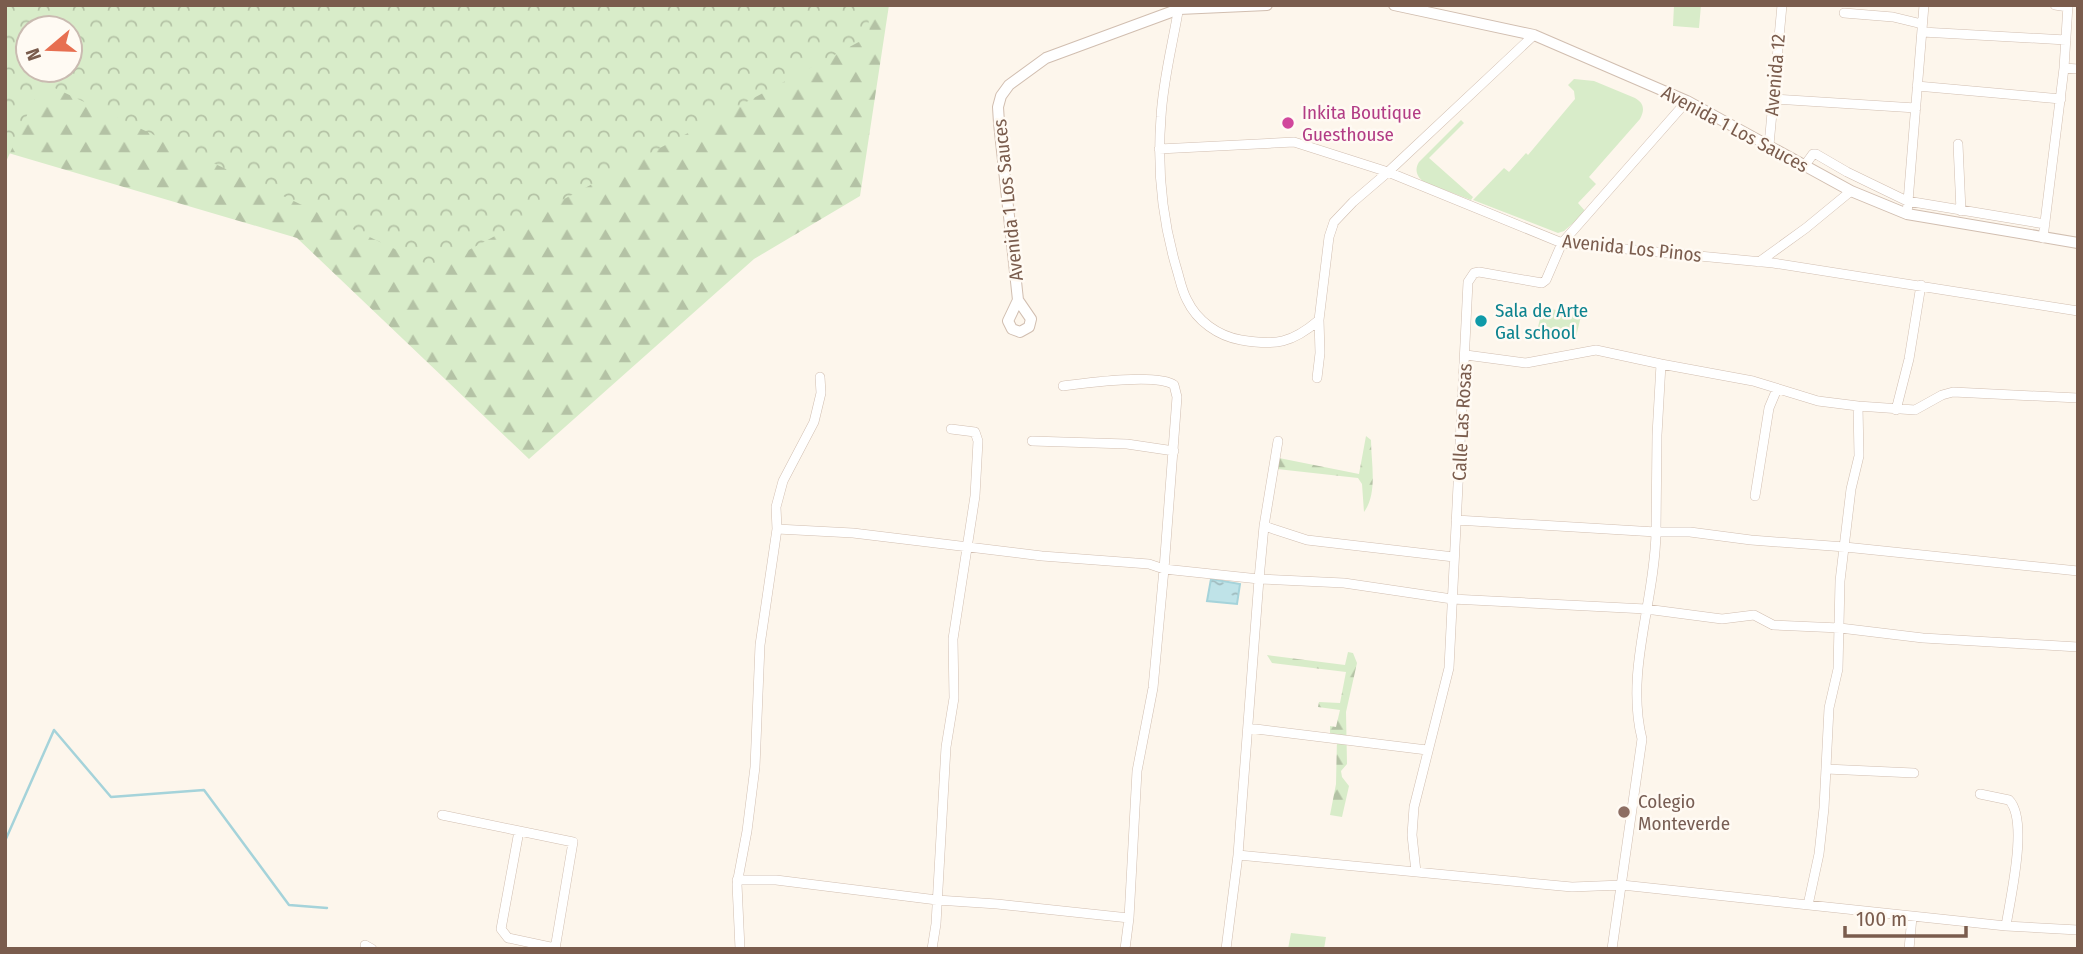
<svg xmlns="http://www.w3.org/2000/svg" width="2083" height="954" font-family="'Fira Sans Condensed',sans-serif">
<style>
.green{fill:#d8ecc9}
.forest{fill:url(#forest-firs);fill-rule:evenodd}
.park{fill:url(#park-crowns);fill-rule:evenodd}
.water{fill:url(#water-ripples);stroke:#a5d3da;stroke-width:2}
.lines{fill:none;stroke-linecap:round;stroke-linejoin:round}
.stream{stroke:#a5d3da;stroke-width:2.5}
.minor-casing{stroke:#d1beb0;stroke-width:10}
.tertiary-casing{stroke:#d1beb0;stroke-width:12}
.minor{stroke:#fff;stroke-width:9}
.tertiary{stroke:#fff;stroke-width:10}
.hotel-dot{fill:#d1479c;stroke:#fffaf3;stroke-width:2.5}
.culture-dot{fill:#0f9aa8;stroke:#fffaf3;stroke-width:2.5}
.education-dot{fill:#8d6e63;stroke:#fffaf3;stroke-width:2.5}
.labels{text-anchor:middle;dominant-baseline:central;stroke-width:5;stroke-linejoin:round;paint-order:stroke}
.street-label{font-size:19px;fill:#7a5c4d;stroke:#fffaf3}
.hotel-label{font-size:19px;fill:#b23c85;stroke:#fffaf3;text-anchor:start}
.culture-label{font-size:19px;fill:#0d838f;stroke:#fffaf3;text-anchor:start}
.education-label{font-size:19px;fill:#785e54;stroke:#fffaf3;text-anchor:start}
</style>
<defs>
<pattern id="forest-firs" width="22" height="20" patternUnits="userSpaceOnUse" patternTransform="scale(1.75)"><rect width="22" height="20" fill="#d8ecc9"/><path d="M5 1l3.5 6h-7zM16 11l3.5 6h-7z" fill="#b4c2a5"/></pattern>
<pattern id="park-crowns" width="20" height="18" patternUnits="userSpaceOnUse" patternTransform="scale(1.75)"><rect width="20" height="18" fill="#d8ecc9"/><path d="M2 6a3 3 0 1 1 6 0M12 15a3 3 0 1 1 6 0" fill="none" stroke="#b4c2a5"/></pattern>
<pattern id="water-ripples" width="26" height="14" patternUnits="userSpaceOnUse" patternTransform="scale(1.75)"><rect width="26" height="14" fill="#bfe3e8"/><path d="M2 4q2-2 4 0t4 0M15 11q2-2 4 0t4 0" fill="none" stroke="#a0bbbe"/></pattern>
</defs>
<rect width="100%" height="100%" fill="#fdf6ec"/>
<path class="green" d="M1674 5H1701L1699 28 1673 26Z
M1574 79 1594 81 1635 98C1644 103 1645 110 1640 119L1589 177 1596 184 1578 203 1586 212 1564 231 1558 233 1473 200 1504 168 1509 172 1526 153 1528 155 1575 99 1574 91 1568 85Z
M1461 120 1464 123 1429 158 1473 197 1471 200 1424 182C1417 177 1414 170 1419 162Z
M1543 307 1581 316 1576 337 1538 327Z
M1291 933 1326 937 1324 949H1288Z"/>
<path class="forest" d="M5 5H889L860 196 754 259 529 459 297 238 5 152ZM28 28H70V70H28Z
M1366 436 1371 440C1371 462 1378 493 1364 512L1362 484 1358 478 1277 469 1279 458 1359 474Z
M1348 652 1353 653 1357 663 1346 712 1347 764 1341 771 1342 777 1349 786 1342 817 1330 815 1336 784 1337 738 1330 736V726L1336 727 1340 710 1318 707 1319 702 1340 703 1346 672 1272 663 1267 655 1345 665Z"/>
<path class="park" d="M5 5H867L870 36 435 268 42 82 5 164ZM28 28H70V70H28Z"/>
<path class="water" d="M1211 579 1240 584 1237 604 1207 601Z"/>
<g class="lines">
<path class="stream" d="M5 841 54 730 111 797 204 790 289 905 327 908"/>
<defs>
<path id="minor" d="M2055 5 2068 7
M1179 6C1173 43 1163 79 1161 117 1157 169 1162 220 1177 270 1180 280 1182 291 1187 300 1197 321 1218 336 1241 340 1276 346 1292 343 1319 320L1329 237 1334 222 1353 202 1388 172 1534 35
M1844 13 1893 17 1922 24
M1922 32 2066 40
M2064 68 2078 69
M1917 86 2061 99
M1773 99 1916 108
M1958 144 1961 211
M1769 145 1782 5
M1159 149 1294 142 1388 172 1562 243 1773 263 2078 311
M1805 165 1813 154H1816L1847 172 1907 201 2045 224
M1907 214 1924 5
M2043 238 2064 68 2068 5
M1759 262 1806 228 1851 191
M1466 355 1526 363 1596 350 1661 364
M1317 378 1320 353 1319 320
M1858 406 1818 401 1753 381 1661 364 1657 435 1656 532H1690L1751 540 1845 547 2078 571
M1896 410 1909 359 1921 285
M1032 441 1127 444 1174 451
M1755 496 1769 408 1777 389
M1456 520 1656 532C1655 601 1625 671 1642 739L1612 949
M1264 526 1278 441
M777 529 853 533 1042 556 1149 564 1164 569 1177 397 1174 385C1157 373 1086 383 1063 386
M1248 728 1427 750
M1826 769 1914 773
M1980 794 2009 800C2029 820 2010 899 2006 926
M442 815 573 842 555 949
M519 831 501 929 508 938 555 948
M1238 855 1572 887 1622 885 2006 926 2078 930
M1416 872 1412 835 1414 807 1449 668 1468 282 1474 273 1479 272 1542 283 1546 280 1562 243 1687 101
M737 880H776L937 900 997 904 1129 918
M1808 905 1819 854 1824 808 1829 708 1838 669 1840 581 1851 489 1859 456 1858 406 1915 410 1942 395 1953 392 2078 398
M365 945 372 949
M740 949 737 884 747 831 755 767 760 645 777 529 776 507 783 481 814 422 821 393 820 377
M932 949 936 924 946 747 954 698 953 639 975 496 978 441 975 432 951 429
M1125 949 1129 918 1137 771 1153 688 1164 569 1259 579 1264 526 1307 540 1454 557
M1226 949 1238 855 1259 579 1344 583 1452 599 1646 609 1722 619 1754 615 1773 625 1840 628 1923 638 2078 647
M1909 949 1912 917"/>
<path id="tertiary" d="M1394 5 1534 35 1687 101 1851 191 1907 214 2078 243
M1018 300 1008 321 1012 329 1020 332 1029 327 1031 319 1018 300 999 123 998 107 1001 96 1009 85 1046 58 1179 9 1267 5"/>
</defs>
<use href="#minor" class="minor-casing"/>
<use href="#tertiary" class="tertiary-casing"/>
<use href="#minor" class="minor"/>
<use href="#tertiary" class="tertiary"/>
</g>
<circle class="hotel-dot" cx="1288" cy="123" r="7"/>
<circle class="culture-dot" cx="1481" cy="321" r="7"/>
<circle class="education-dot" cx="1624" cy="812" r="7"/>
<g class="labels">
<g class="street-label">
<text transform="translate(1775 75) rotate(-85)">Avenida 12</text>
<text transform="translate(1735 129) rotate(28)">Avenida 1 Los Sauces</text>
<text transform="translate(1008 200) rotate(-96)">Avenida 1 Los Sauces</text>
<text transform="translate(1632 248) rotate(6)">Avenida Los Pinos</text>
<text transform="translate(1462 422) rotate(-87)">Calle Las Rosas</text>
</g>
<g class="hotel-label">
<text x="1302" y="112">Inkita Boutique<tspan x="1302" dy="22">Guesthouse</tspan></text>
</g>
<g class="culture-label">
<text x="1495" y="310">Sala de Arte<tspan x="1495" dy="22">Gal school</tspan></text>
</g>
<g class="education-label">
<text x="1638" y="801">Colegio<tspan x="1638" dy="22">Monteverde</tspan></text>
</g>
</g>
<rect width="2083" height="954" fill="none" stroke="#7a5c4d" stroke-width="14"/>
<g transform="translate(49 49) rotate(251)"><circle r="33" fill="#fffaf3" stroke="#cabbb1" stroke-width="2"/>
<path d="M0-5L12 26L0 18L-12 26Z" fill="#e76f51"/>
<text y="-10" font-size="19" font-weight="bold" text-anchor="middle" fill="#7a5c4d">N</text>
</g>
<path d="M1845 926v10h121v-10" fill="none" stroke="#7a5c4d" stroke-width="3.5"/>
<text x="1856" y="926" font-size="21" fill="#7a5c4d" stroke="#fffaf3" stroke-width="5" paint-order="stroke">100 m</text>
</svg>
